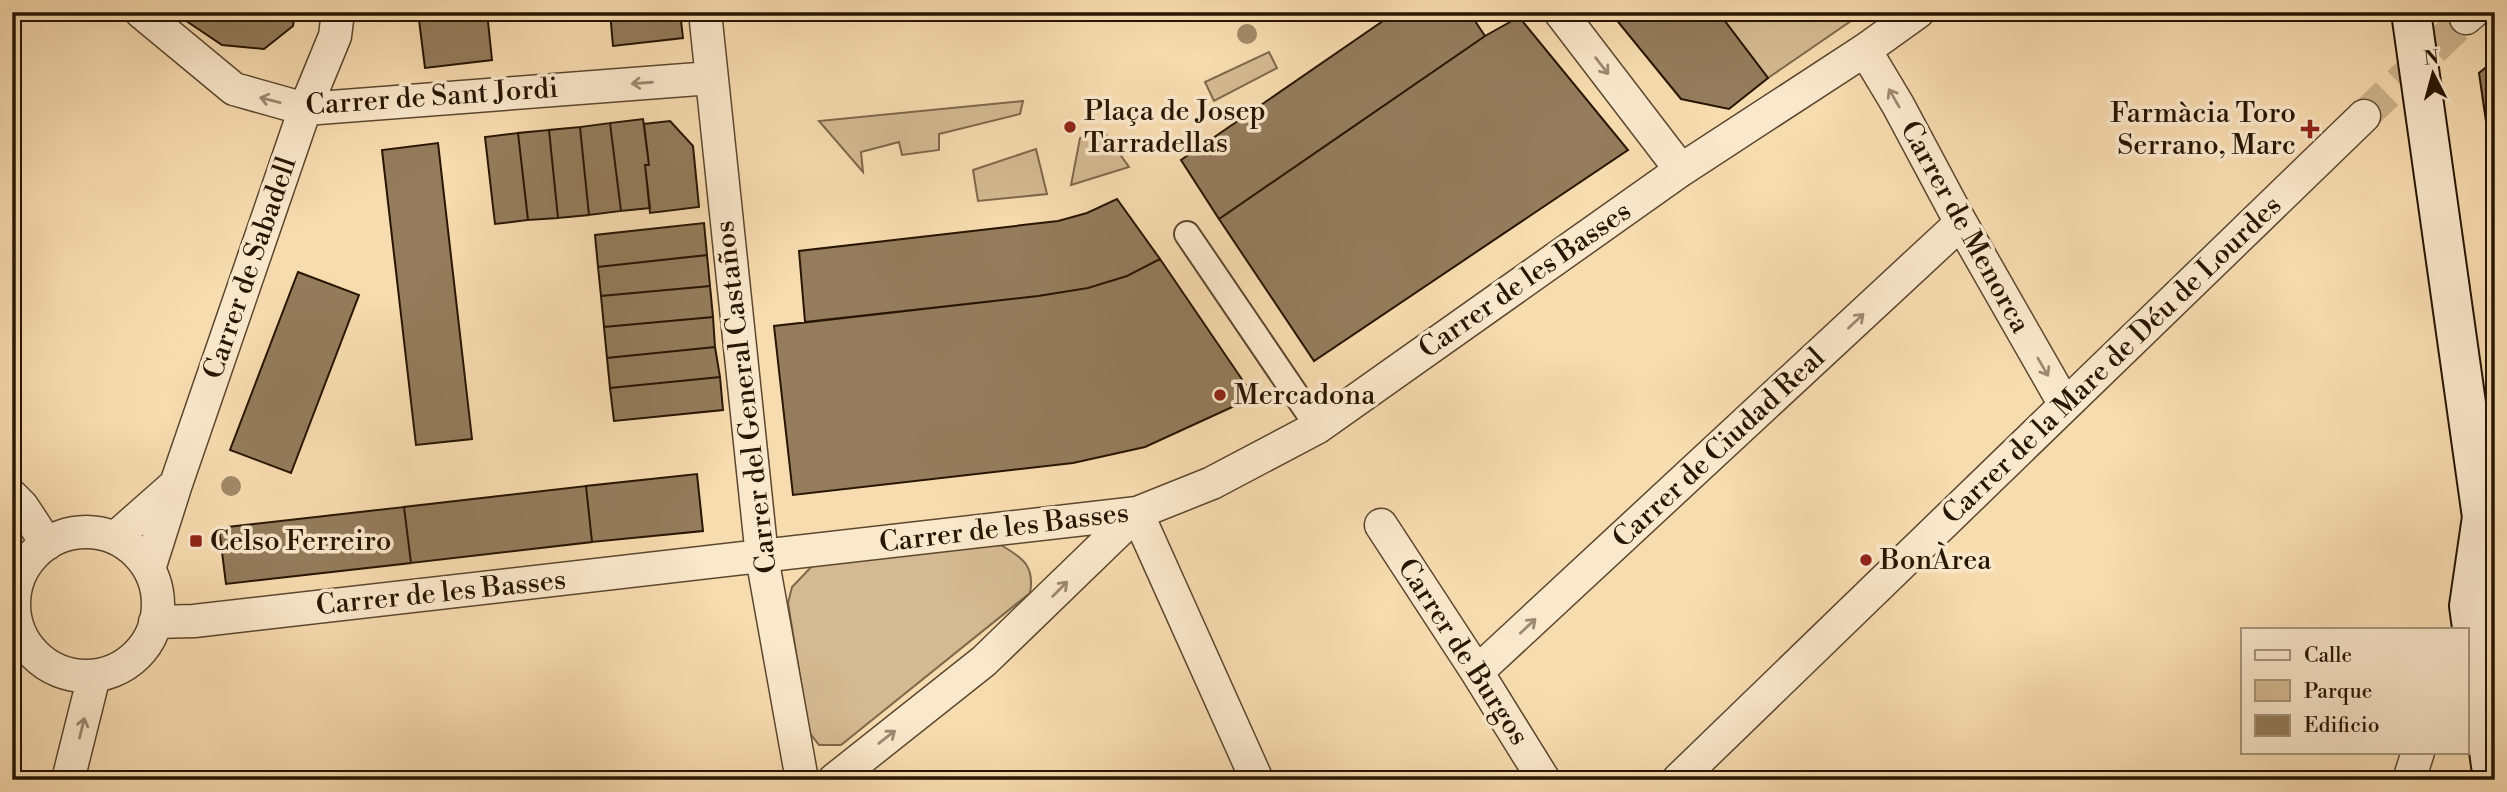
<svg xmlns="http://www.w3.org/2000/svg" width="2507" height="792" font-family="'Libre Bodoni',serif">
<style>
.green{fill:#d4ba92;stroke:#7e684a;stroke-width:2}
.building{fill:#947c5c;stroke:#281502;stroke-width:2}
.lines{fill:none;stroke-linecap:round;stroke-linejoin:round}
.minor-tunnel{stroke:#ceb48d;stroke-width:32;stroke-dasharray:32 16;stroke-linecap:butt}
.pedestrian-casing{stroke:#5c472e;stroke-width:28}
.minor-casing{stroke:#5c472e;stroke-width:35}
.secondary-casing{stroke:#281502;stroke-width:42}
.pedestrian{stroke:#fae8cc;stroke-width:24}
.minor{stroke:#fae8cc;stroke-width:32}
.secondary{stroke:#fae8cc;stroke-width:38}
.tree{fill:#a28a68}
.oneway{stroke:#9c8971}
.poi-dot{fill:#8f2418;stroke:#fae8cc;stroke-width:2.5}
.labels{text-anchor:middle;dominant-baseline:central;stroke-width:7;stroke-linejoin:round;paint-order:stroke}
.street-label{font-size:28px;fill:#281502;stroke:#fae8cc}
.poi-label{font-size:28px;fill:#281502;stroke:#fae8cc;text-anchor:start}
</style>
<rect width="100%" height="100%" fill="#f7dcb0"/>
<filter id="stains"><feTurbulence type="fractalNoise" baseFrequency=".00286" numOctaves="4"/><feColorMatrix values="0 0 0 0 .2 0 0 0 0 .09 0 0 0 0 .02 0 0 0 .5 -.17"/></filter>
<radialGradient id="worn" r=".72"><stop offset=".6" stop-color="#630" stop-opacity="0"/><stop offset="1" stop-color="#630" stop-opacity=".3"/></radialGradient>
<path class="green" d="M1718 12H1864L1768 78Z
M1269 52 1277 68 1214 101 1205 82Z
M1023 101 1020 114 939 134V150L902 155 899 142 861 152 863 172 819 121Z
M1104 132 1129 167 1071 185 1080 138Z
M1036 149 1047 194 978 201 973 170Z
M1001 545C1023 558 1035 566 1030 593L841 745H819L809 732 788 603 792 587 817 561Z"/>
<path class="building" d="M173 12H295L293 26 264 49 222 45Z
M418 12H487L492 60 425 68Z
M610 12H680L683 38 613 46Z
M1396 12H1469L1485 36 1219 219 1181 160Z
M1610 12H1718L1768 78 1729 109 1681 99Z
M1519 17 1628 150 1314 361 1219 219 1485 36Z
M2495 60V176L2494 177 2479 73Z
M643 119 649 165H645L650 208 621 211 610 123Z
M670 121 693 146 699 207 650 213 645 165H649L644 124Z
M610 123 621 211 589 215 580 127Z
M580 127 589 215 558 218 549 130Z
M549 130 558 218 528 220 518 133Z
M518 133 528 220 495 224 485 137Z
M438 143 472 439 416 445 382 150Z
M1117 199 1160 259 1127 276 1088 288 1038 296 805 322 799 251 1058 221 1087 213Z
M704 223 707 255 598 267 595 235Z
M707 255 710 286 601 296 598 267Z
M1160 259 1254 397 1145 447 1073 463 793 495 774 326 1038 296 1088 288 1127 276Z
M298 272 359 295 291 473 230 450Z
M710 286 713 317 604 327 601 296Z
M713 317 715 347 607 358 604 327Z
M715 347 720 377 610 388 607 358Z
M720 377 723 410 614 421 610 388Z
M697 474 703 531 592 542 586 486Z
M586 486 592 542 411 563 404 507Z
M404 507 411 563 226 584 219 528Z"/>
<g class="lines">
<path class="minor-tunnel" d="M2364 116 2466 18"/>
<defs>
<path id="pedestrian" d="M1187 234 1318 427"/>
<path id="minor" d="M141 12 234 89 305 109 711 78
M705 12 762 557 802 780
M1560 12 1681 170
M2466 18 2473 12
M1865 50 1898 105 1961 223 2065 405
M12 496 22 506 47 544
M1381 525 1477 672 1544 780
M14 604a72 72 0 1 1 144 0a72 72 0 1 1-144 0Z
M115 538 175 485
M149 569 176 484 305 109 335 36 338 12
M155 622 194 621 1137 513 1212 483 1318 427 1681 170 1865 50 1918 12
M1477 672 1961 223
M68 780 94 676
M834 780 984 661 1137 513 1257 780
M1678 780 2364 116
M2409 780 2418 752"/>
<path id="secondary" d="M2411 12 2482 517 2495 548
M2482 517 2469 606 2493 780"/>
</defs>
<use href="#pedestrian" class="pedestrian-casing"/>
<use href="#minor" class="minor-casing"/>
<use href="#secondary" class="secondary-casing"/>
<use href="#pedestrian" class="pedestrian"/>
<use href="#minor" class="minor"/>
<use href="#secondary" class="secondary"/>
</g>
<g class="tree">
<circle cx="1247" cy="34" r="10"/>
<circle cx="231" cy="486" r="10"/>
</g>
<defs><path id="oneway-shaft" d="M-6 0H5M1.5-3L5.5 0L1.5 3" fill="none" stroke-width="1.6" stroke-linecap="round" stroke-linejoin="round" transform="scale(1.75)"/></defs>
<g class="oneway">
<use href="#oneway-shaft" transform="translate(1602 66) rotate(52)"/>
<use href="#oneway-shaft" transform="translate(642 83) rotate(176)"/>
<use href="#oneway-shaft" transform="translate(1894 98) rotate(-120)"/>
<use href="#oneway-shaft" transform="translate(270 100) rotate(-166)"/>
<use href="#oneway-shaft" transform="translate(1856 321) rotate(-43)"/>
<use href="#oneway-shaft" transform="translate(2043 367) rotate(60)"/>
<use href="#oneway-shaft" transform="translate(1060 589) rotate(-45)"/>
<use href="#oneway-shaft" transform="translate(1528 626) rotate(-43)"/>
<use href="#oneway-shaft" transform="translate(82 728) rotate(-76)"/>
<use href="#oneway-shaft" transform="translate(887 737) rotate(-38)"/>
</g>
<g class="poi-dot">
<circle cx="1070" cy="127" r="7"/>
<path d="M2306.5 118.5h7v7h7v7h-7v7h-7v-7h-7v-7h7z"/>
<circle cx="1220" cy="395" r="7"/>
<rect x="189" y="534" width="14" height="14" rx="3.5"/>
<circle cx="1866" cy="560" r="7"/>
</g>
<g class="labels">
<g class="street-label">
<text transform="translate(432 97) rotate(-4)">Carrer de Sant Jordi</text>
<text transform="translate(1965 227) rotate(61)">Carrer de Menorca</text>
<text transform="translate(250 268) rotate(-71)">Carrer de Sabadell</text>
<text transform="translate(1525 280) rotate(-35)">Carrer de les Basses</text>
<text transform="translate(2112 360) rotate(-44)">Carrer de la Mare de Déu de Lourdes</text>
<text transform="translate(746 397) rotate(-97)">Carrer del General Castaños</text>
<text transform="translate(1719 448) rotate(-43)">Carrer de Ciudad Real</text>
<text transform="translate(1004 528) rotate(-7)">Carrer de les Basses</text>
<text transform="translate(441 593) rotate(-6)">Carrer de les Basses</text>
<text transform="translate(1463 652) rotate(57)">Carrer de Burgos</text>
</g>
<g class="poi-label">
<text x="1084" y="111">Plaça de Josep<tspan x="1084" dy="32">Tarradellas</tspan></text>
<text x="2296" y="113" text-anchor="end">Farmàcia Toro<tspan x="2296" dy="32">Serrano, Marc</tspan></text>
<text x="1234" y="395">Mercadona</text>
<text x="210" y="541">Celso Ferreiro</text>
<text x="1880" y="560">BonÀrea</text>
</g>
</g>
<rect width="2507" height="792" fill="none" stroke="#f7dcb0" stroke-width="42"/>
<rect x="14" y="14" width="2479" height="764" fill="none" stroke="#281502" stroke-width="3.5"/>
<rect x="21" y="21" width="2465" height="750" fill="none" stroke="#281502" stroke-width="2"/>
<rect x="2241" y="628" width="228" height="126" fill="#fae8cc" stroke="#a6947b" stroke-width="2"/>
<rect x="2255" y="650" width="35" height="10" fill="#fae8cc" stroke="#a6947b" stroke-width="2"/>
<text x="2304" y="662" font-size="21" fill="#281502">Calle</text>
<rect x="2255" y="680" width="35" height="21" fill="#d4ba92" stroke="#a6947b" stroke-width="2"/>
<text x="2304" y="698" font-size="21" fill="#281502">Parque</text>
<rect x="2255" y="715" width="35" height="21" fill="#947c5c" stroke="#a6947b" stroke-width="2"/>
<text x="2304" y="732" font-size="21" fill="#281502">Edificio</text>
<g transform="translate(2433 74) rotate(354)" stroke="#fae8cc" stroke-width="5" paint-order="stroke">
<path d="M0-5L12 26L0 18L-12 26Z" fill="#281502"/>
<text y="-10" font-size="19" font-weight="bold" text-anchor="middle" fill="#281502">N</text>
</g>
<rect width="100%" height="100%" filter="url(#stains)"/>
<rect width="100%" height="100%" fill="url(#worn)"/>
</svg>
